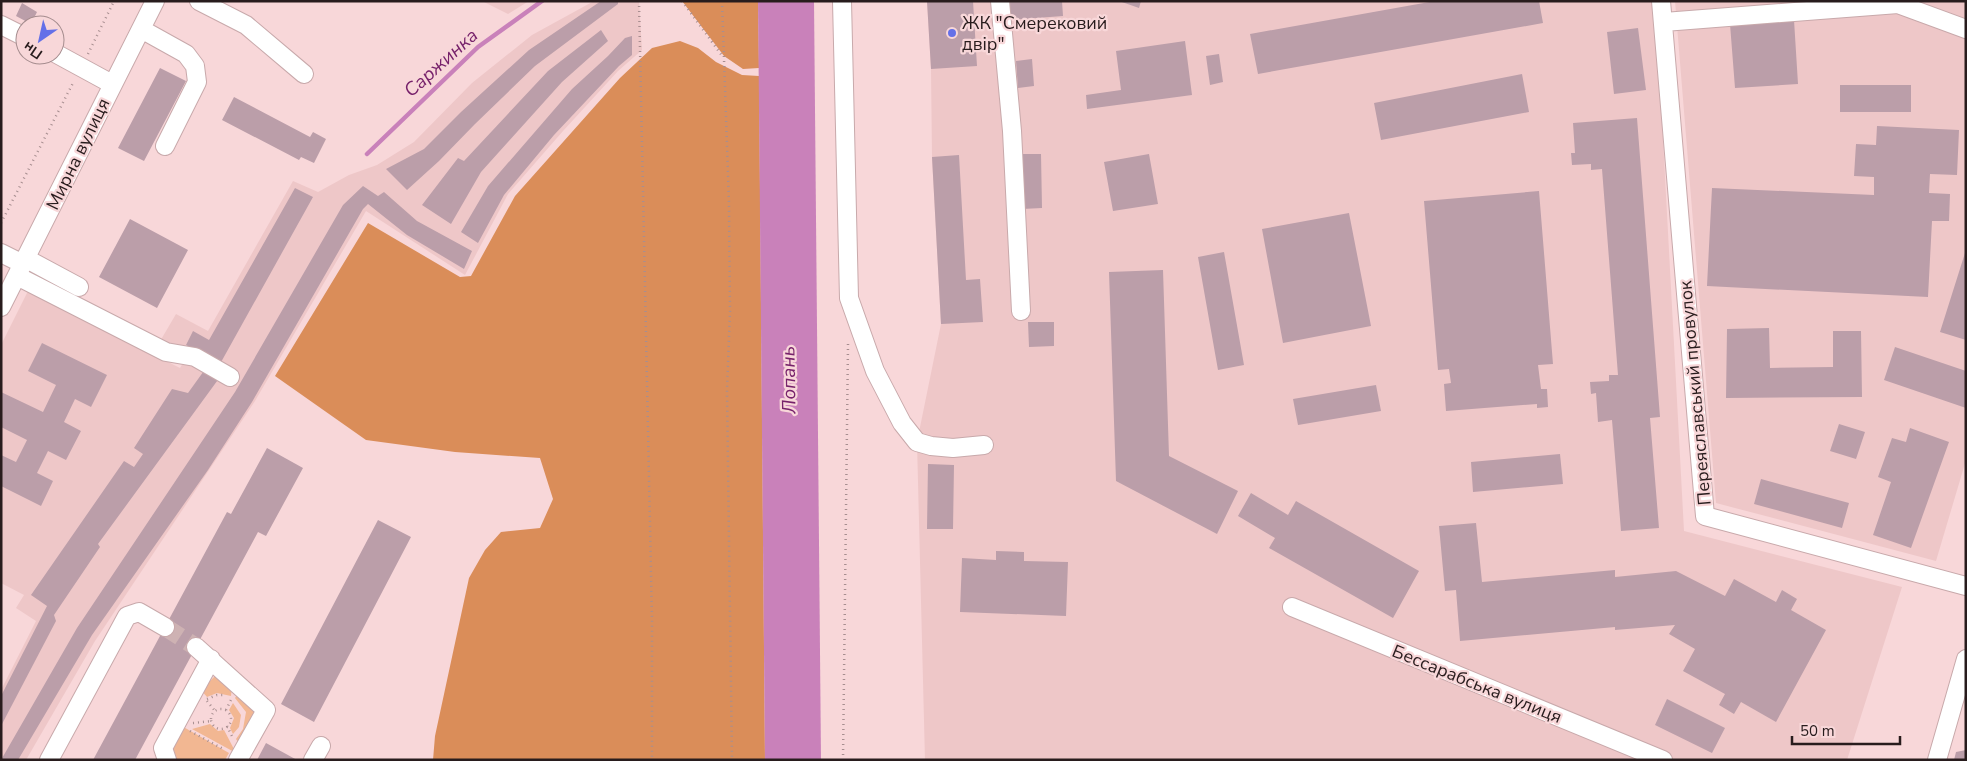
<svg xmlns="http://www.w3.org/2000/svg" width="1967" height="761" font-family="'Nunito Sans',sans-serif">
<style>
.built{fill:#eec7c8}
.green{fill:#f2b792}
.forest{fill:#da8d59}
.water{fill:#c981ba}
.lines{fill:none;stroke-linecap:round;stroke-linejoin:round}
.stream{stroke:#c981ba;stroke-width:4.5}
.building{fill:#bb9ea9}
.minor-tunnel{stroke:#ceb2b3;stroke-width:18;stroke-dasharray:18 9;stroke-linecap:butt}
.minor-casing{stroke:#c8a9ab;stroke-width:20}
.path{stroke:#a78e90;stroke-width:2.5;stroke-dasharray:1 4;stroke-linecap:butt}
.minor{stroke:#fff;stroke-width:18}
.poi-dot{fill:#6470e8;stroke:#f8d7d9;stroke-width:2}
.labels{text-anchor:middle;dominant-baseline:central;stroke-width:4.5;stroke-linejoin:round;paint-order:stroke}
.poi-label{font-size:18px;fill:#281c1d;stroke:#f8d7d9;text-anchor:start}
.street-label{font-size:18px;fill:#281c1d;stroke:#f8d7d9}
.water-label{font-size:19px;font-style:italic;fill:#77226b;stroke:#f8d7d9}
</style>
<rect width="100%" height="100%" fill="#f8d7d9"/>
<path class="built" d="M482 1H529L508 14Z
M594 1H639L642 50 618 71 563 131 508 194 465 275 366 211 255 401 95 641 26 760H1V690L36 621 16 608 24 595 1 583V345L28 291 180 368 186 358 159 343 176 314 208 331 293 181 318 192 349 175 377 165 414 142 472 83 532 35Z
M927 1H1653L1657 27 1684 531 1902 587 1847 760H925L917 442 941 324 932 157 931 69Z
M1675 1H1966V460L1936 561 1716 503Z"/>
<path class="green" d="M215 676 232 686 231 696 217 693 207 697 201 690Z
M239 692 255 710V717L240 745 236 739 243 729 246 712 235 698Z
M233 703 241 715 239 727 233 734 230 728 234 718 229 710Z
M210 724 218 731 224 730 236 753 192 729Z
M180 725 229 753 225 760H172L168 747Z"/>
<path class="forest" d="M682 1H758L759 68 743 69 724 56Z
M680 41 698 48 716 62 742 75 759 76 765 760H433L435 736 469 578 485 550 501 532 540 528 553 499 540 458 455 452 366 440 275 376 368 223 460 277 471 276 515 196 620 78 652 48Z"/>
<path class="water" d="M758 1H814L821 760H765Z"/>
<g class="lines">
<path class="stream" d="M367 154 478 47 542 1"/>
</g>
<path class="building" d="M601 1H618V4L535 66 475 124 439 161 407 190 386 169 424 149 461 112 529 50Z
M927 1H973L977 66 931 69Z
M1009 1H1062L1063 16 1011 20Z
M1119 1H1141L1139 8Z
M1435 1H1539L1543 23 1258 74 1250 34Z
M22 3 37 12 31 24 16 16Z
M1794 20 1798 84 1735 88 1730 24Z
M1638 28 1646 90 1614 94 1607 32Z
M601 30 608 41 562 82 481 172 451 224 422 205 458 158 464 161 548 71Z
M632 36V55L619 66 554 135 504 195 478 243 461 232 488 186 572 89 608 56 625 38Z
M1185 41 1192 95 1087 109 1086 95 1121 90 1116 51Z
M1219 54 1223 82 1210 85 1206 56Z
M1032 59 1034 86 1018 88 1016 61Z
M160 68 186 81 144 161 118 148Z
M1522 74 1529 112 1381 140 1374 103Z
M1840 85H1911V112H1840Z
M234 97 310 137 313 132 326 139 314 163 301 157 299 160 222 120Z
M1637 118 1660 417 1650 418 1659 528 1621 531 1612 420 1598 422 1596 393 1591 394 1590 382 1609 381V375H1618L1602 169 1591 170V164L1572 165 1571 153H1575L1573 123Z
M1877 126 1959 130 1957 175 1930 174 1929 193 1950 194 1949 221H1932L1928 297 1707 286 1712 188 1874 195V177L1854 176 1856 144 1876 145Z
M1022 154H1041L1042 208 1022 209Z
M1149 154 1158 204 1113 211 1104 162Z
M959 155 966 280 980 279 983 322 941 324 932 157Z
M363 186 378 196 384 192 417 221 472 251 464 269 407 235 368 204 363 209 252 402 208 470 92 635 18 760H1L77 628 235 392 343 205Z
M295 188 313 197 220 364 186 345 193 331 209 340Z
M1539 191 1553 364 1538 365 1541 389H1547L1548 407 1537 408V404L1446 411 1444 384 1451 383 1449 369 1438 370 1424 201Z
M1349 213 1371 326 1283 343 1262 229Z
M130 219 188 250 157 308 99 277Z
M1224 252 1244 365 1218 370 1198 257Z
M1965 253H1966V340L1940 332Z
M1163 270 1169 456 1238 491 1217 534 1116 481 1109 272Z
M1028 322H1054V346L1029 347Z
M1769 328 1770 368 1833 367V331H1861L1862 397 1726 398 1727 329Z
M42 343 107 375 91 407 75 399 64 422 81 431 66 460 48 451 37 473 53 481 41 506 1 486V455L16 462 27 440 1 427V392L43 412 56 385 28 371Z
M1895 347 1966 371V408L1884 380Z
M206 368 220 377 98 544 100 547 54 615 56 621 1 726V696L47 606 31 595 124 461 134 467 143 454 134 448 172 389 188 393Z
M1376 385 1381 411 1298 425 1293 399Z
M1839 424 1865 432 1856 459 1830 451Z
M1910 428 1949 442 1911 548 1873 535 1891 482 1878 477 1892 438 1906 442Z
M267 448 303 468 266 536 258 532 135 760H93L227 512 231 514Z
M1560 454 1563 484 1473 492 1471 462Z
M928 464 954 465 953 529H927Z
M1761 479 1849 503 1842 528 1754 504Z
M1251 493 1288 515 1296 501 1419 571 1393 618 1269 548 1275 538 1238 516Z
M378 520 411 537 314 722 281 704Z
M1476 523 1482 582 1615 570V577L1676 571 1725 596 1734 579 1776 602 1782 590 1797 599 1791 610 1826 630 1776 722 1741 702 1734 714 1719 705 1725 694 1683 671 1695 649 1669 634 1675 625 1615 630V627L1460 641 1456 590 1445 591 1439 526Z
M996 551 1024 552V561L1068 562 1066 616 960 612 962 558 996 560Z
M1667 699 1725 728 1712 753 1655 725Z
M266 743 297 760H257Z
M1966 750V760H1954L1956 752Z"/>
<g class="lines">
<path class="minor-tunnel" d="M165 627 196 647"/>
<defs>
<path id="minor" d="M199 1 246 25 304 74
M842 1 849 298 875 371 902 423 917 442 931 446 953 448 984 445
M1000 1 1012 131 1021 311
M1661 1 1705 516 1966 586
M1664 22 1898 4 1966 29
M1 25 25 37
M141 29 186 54 195 66 197 82 165 146
M55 53 112 84
M1 253 23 264
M25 258 79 287
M17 276 166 352 195 357 230 377
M1 307 155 1
M1292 607 1663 760
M196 647 266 710 238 760
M49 760 127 616 139 612 165 627
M167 760 163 748 211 659
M313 760 321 746
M1937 760 1966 659"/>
</defs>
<use href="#minor" class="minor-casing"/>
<path class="path" d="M639 1 652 620V760
M682 1 723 57
M722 1 729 203 730 311 727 391 732 760
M88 54 114 1
M1 223 74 81
M207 699 217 695H226
M207 701 215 711
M211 719a10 10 0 1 1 20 0a10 10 0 1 1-20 0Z
M226 710 231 700
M193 723 212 721
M227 726 233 738
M190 731 225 750
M843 760 848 344"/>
<use href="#minor" class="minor"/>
</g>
<circle class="poi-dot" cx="952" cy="33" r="5"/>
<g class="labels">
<g class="poi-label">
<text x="962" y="23">ЖК "Смерековий<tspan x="962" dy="21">двір"</tspan></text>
</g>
<g class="street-label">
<text transform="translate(78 154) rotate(-64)">Мирна вулиця</text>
<text transform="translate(1695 393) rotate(-95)">Переяславський провулок</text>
<text transform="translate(1477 684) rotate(22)">Бессарабська вулиця</text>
</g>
<g class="water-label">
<text transform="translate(441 63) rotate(-42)">Саржинка</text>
<text transform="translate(789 380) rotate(-91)">Лопань</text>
</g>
</g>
<rect width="1967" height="761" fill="none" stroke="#281c1d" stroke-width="5"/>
<g transform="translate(40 40) rotate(214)"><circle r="24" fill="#f8d7d9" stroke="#a58c8e"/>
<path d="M0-4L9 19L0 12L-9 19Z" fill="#6470e8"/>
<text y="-8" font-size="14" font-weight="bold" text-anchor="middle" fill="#281c1d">Пн</text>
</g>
<path d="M1792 736v8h108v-8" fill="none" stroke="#281c1d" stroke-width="2.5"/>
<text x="1800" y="736" font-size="15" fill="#281c1d" stroke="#f8d7d9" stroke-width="4" paint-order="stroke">50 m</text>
</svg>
